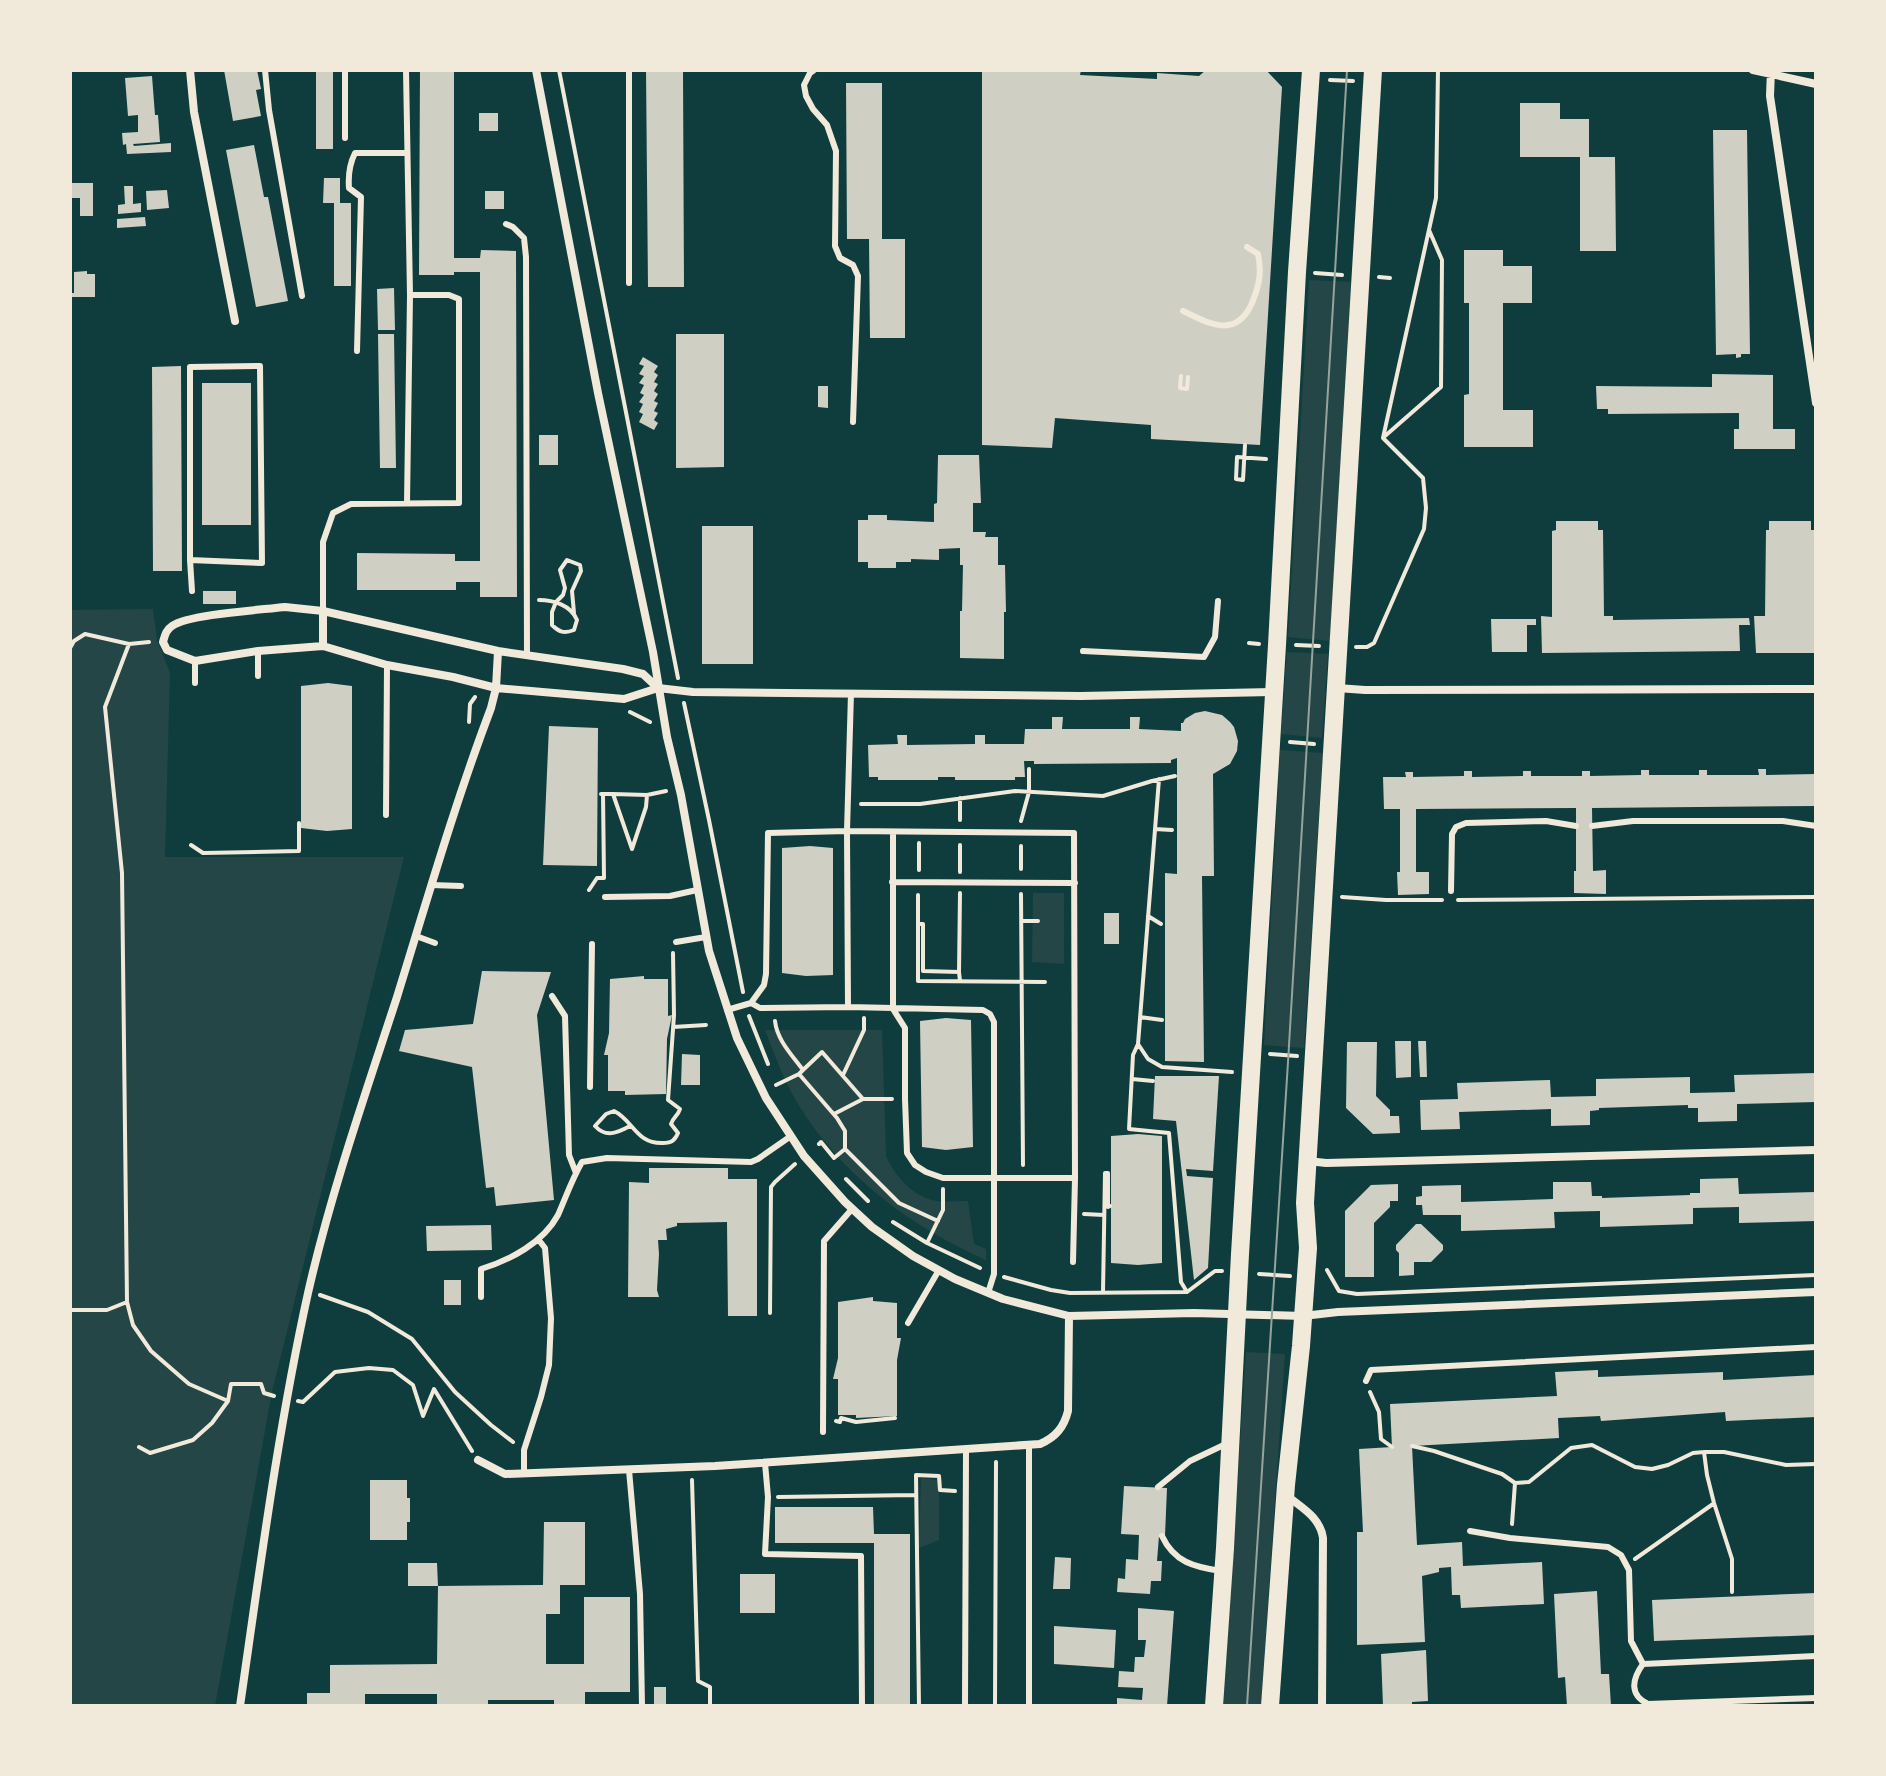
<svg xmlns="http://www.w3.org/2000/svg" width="1886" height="1776" font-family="'PT Sans',sans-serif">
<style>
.green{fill:#244646}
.building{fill:#cfcfc3}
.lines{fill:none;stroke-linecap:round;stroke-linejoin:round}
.path{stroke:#f1e9da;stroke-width:4}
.service{stroke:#f1e9da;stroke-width:6}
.minor{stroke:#f1e9da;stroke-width:8}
.primary{stroke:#f1e9da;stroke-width:18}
.tram{stroke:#97a49c;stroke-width:2}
</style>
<rect width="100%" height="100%" fill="#0f3d3e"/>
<path class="green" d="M1309 280 1351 282 1330 641 1288 637Z
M153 609 157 640 170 673 165 857H404L272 1392 215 1706H70V610Z
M1287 652 1328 654 1322 738 1281 734Z
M1280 750 1323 753 1304 1048 1264 1045Z
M1033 893H1064V964L1032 962Z
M765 1030H882L886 1156C895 1176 913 1197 936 1201 946 1202 958 1201 968 1201L974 1244 986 1249V1260C910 1226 842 1176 798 1104 784 1081 775 1055 765 1030Z
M1246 1352 1285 1354 1261 1706H1223Z
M921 1478 939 1480V1540L919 1548Z"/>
<path class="building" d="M224 70H257L261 89 256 90 261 116 233 121Z
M316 70H333V149H316Z
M420 70H454V258H480L481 250 516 251 517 597H480V582H456V590H357V553L455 554V561H480V272H454V275H419Z
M646 70H683L684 287H648Z
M982 70H1081L1080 75 1157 79V73L1199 76 1206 70H1266L1282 87 1260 445 1151 439V425L1055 418 1052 448 982 445Z
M152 76 155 115H158L160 142 133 144 134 146 171 143V152L127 154 126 144 123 145 122 133 138 132V115L128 116 125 78Z
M846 83H882V239H905V338H870L869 239H847Z
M1520 103H1560V119H1589V157H1615L1616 251H1580V157H1520Z
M479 113H498V131H479Z
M1713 130H1747L1750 354H1741V357L1736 358V354L1716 355Z
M254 145 264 197H268L288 301 256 307 226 150Z
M324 178H340V203H351V286H334V203H323Z
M70 183H93V216H80V198H70Z
M124 186H133V204L141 203V212L118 214V205L125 204Z
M167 190 169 208 147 210 146 191Z
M485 191H504V209H485Z
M145 217 146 226 117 228V219Z
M1464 250H1503V266H1532V303H1503V410H1533V447H1464V395L1469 394V303H1464Z
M87 271V274H95V297H70V293H74V272Z
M394 288 395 330H378L377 289Z
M378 334H394L396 468H380Z
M676 334H724V467L676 468Z
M643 357 658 366 654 372 658 375 654 382 658 384 654 391 658 394 654 401 658 403 654 411 658 413 654 420 658 423 654 430 639 422 643 414 639 412 643 404 639 402 644 395 640 393 644 385 639 383 644 376 639 374 644 366 639 364Z
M181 366 182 571H153L152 367Z
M1712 374 1773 375V429H1795V449H1734V429H1739V413L1608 414V409H1597L1596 386 1712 387Z
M202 383H251V525H202Z
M818 386H828V408L818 407Z
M539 435H558V465H539Z
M938 455H979L981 503H973V532H986L985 537H998V565H1005L1006 612H1004V659L960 658V611H962L963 565H960V548L939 549V560L911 559V562H896V568H868V562H858V520H868V515H887V520L934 522V504L937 503Z
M1556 521H1598V530H1603L1604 616H1613V620L1749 618 1750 625H1739L1740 651 1542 653 1541 616 1552 617V531L1556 530Z
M1769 521H1811V530H1815L1816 653H1756L1754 616H1765L1766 530H1769Z
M702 526H753V664H702Z
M203 591H236V604H203Z
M1491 619H1536V625H1527V652H1492Z
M328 683 352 686V829L327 831 301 828V686Z
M1205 711 1222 715 1230 722 1234 727 1238 741 1237 751 1230 764 1213 774 1214 876H1202L1204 1062 1165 1061V873L1177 874V758L1171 760V763L1034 764V761H1024L1025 777H1015V780H955V777H938V780H878V777H869L868 745 898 744 897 735H907V745L975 744V735H985V744H1024L1025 729H1052V717H1063L1062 729H1130V717H1140L1139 729 1181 731V723H1183L1185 719 1195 713Z
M549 726 598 728 597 866 543 865Z
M1758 769H1766V775L1816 774V806L1592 808 1593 871 1606 870V894L1574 893V871H1576V808L1416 809V872H1429V894L1398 895 1397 872H1400V809H1384L1383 777H1406L1405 772H1413V777L1464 776V771H1472V777L1523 776V771H1531V776H1582V771H1590V776L1641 775V770H1649V775H1699V770H1707V775H1759Z
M810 846 833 848V975L806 976 782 973V848Z
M1104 913H1119V944H1104Z
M482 971 551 972 537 1015 554 1200 496 1206 494 1187 486 1188 472 1067 399 1051 405 1030 473 1024Z
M644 976V979H668V1016L672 1015 667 1039 666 1094 625 1095V1091H608V1055H604L609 1033 610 979Z
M946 1018 971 1020 973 1147 946 1150 922 1147 920 1021Z
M1395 1041H1411V1077L1396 1078Z
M1418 1041H1426L1427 1077H1420Z
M1347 1042H1377L1376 1096 1390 1110V1116H1399L1400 1133 1373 1134 1346 1108Z
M682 1054 700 1055V1085H681Z
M1816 1073V1102L1737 1104V1121L1698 1122V1108H1688V1105L1599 1108V1110L1590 1111V1125L1551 1126V1109L1459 1112 1460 1129 1421 1130 1420 1100 1458 1099 1457 1083 1550 1080 1551 1097 1596 1096V1079L1690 1077V1093L1735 1092 1734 1075Z
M1155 1076H1219L1213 1171 1186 1169 1187 1176 1213 1178 1208 1268 1194 1280 1176 1121 1153 1119Z
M1138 1134 1162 1136V1263L1138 1265 1111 1263V1136Z
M649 1168H728V1179H757V1316H728L727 1222 677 1223V1226L666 1229 667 1240H658L659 1254 657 1290 659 1297H628L629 1182 649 1183Z
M1738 1178 1739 1194 1816 1192V1221L1739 1223V1207L1693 1208V1224L1600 1227V1211L1554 1212 1555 1228 1461 1231V1215H1423L1422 1205H1416V1197L1422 1196V1186L1461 1185V1202L1553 1199V1182H1591L1592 1196H1602V1198L1690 1195V1193H1700V1179Z
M1398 1184V1201H1390V1207L1374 1223V1277H1345V1211L1371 1185Z
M1416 1224H1421L1443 1245V1250L1431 1262H1414V1275L1399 1276V1253L1396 1250V1245Z
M491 1225 492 1250 427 1251 426 1226Z
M444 1280H461V1305H444Z
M873 1297V1301L897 1303V1338H901L897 1360V1416L856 1418V1415H838V1379H833L838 1358V1302Z
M1598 1370V1377L1723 1372V1380L1816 1375V1417L1726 1421 1725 1412 1601 1421 1600 1416 1558 1418 1559 1438 1412 1446 1417 1545 1462 1542 1463 1566 1542 1562 1544 1604 1461 1608 1460 1595H1452L1451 1567 1439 1568V1572L1422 1576 1425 1642 1357 1645V1532H1363L1359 1449 1392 1447 1390 1404 1557 1396 1555 1372Z
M370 1480H407V1498H410V1522H407V1540H370Z
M1124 1486 1167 1488 1165 1536H1159L1157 1561H1162L1161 1581H1151L1150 1594 1117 1592 1118 1578 1125 1579 1126 1559 1138 1560 1139 1535 1121 1534Z
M775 1507H873L874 1534H910V1706H874V1543H775Z
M544 1522H585V1585H560V1614H546V1664H584V1597H630V1692H585V1706H554V1700H488V1706H437V1694H365V1706H307V1693H330V1665L437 1664 438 1586H408V1563H437L438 1586 543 1585Z
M1055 1557 1071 1558 1070 1589H1053Z
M740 1574H775V1613H740Z
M1597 1591 1601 1674H1609L1611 1706H1567L1565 1677 1558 1678 1554 1594Z
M1816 1593V1635L1654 1641 1652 1600Z
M1138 1608 1174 1611 1167 1706H1117V1698L1142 1700 1143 1688 1118 1687 1119 1671 1134 1672 1135 1657H1144L1146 1640H1138Z
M1054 1626 1116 1630 1114 1668 1054 1664Z
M1426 1650 1428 1701 1412 1702V1706H1383L1381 1654Z
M654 1687H666V1706H654Z"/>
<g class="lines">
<path class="path" d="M559 70 678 678
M1330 80 1353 81
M1315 273 1342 275
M1379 277 1390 278
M1181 376 1180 388 1187 389 1188 377
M1385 436 1441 387 1442 260 1429 230
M1245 445 1243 480 1236 479 1237 457 1266 459
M539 600C553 600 571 605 577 620L574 630C564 634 559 632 552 625V612L556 602 563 595 565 588 560 570 567 560 580 565 581 571 572 591 574 613
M1249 643 1259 644
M129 644 105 707 122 873 127 1302 133 1325 151 1351 189 1384 228 1401 231 1384H261L264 1393 274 1396
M1296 645 1319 646
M1356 647H1367L1374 643 1424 529 1426 508 1423 478 1383 438 1436 198 1438 70
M70 648 74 641 85 634 129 644 149 642
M684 703 709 820 743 992
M630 712 650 722
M469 722 470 704 475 697
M1290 742 1314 744
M1159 779 1138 1044 1148 1059 1162 1067 1232 1072
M601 794H613L632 849 646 807 647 795
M613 794 647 795 666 791
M861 804H920L1015 791 1103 796 1152 781 1175 776
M960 820V798
M1021 821 1029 792V769
M1155 829 1172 830
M191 845 203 853 299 851V823
M1021 869V846
M919 870V843
M960 872V845
M589 890 597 878H604L603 794
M1021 894 1023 1165
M918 895V981L1045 982
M1342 897 1386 900H1442
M1458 900 1816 897
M1148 916 1161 924
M1021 921H1038
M918 924H923V971L959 972 960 981
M959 972 960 893
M749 1016 768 1064
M1140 1017 1162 1020
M775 1021C777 1040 792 1055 803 1070L799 1074 837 1118 845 1131V1149L899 1203 938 1221
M673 1027 706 1025
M1138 1044 1133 1055 1129 1129 1169 1133 1181 1282 1187 1292
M1270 1054 1297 1056
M803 1070 822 1052 863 1099
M843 1075 864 1030V1018
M1132 1079 1153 1081
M776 1085 799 1074
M834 1114 863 1099H892
M630 1126C617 1133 606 1138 595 1126L606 1114 614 1111C633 1120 636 1144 663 1143 672 1143 675 1140 678 1133L671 1124C673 1117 678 1116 680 1109L668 1100 674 1015 673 953
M819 1144 821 1142 834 1158 845 1149
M846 1179 868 1201
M1084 1214 1104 1215
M893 1222 927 1243 980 1268
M927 1243 943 1210V1189
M1327 1270 1339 1291 1357 1294 1816 1275
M1259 1274 1290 1276
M1004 1277 1051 1290 1070 1293 1187 1292 1215 1271H1222
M1103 1292 1105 1173H1108V1207L1110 1206
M320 1295 368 1312 412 1339 455 1392 491 1425 513 1442
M70 1310H107L127 1302
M770 1313 771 1187 775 1182 795 1164
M1370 1392 1379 1412 1381 1439 1392 1447
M298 1401 303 1402 335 1372 369 1368 393 1370 413 1385 423 1416 434 1389 472 1451
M836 1421 840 1422 841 1418 856 1422 895 1418
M1412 1446 1434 1451 1502 1474 1515 1483 1529 1482 1571 1448 1592 1445 1635 1467 1652 1469 1668 1465 1693 1453 1704 1452H1724L1786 1465 1816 1464
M139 1447 150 1453 193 1440 212 1423 228 1401
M1704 1452 1707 1475 1714 1503 1732 1559V1592
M692 1480 698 1681 710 1687V1706
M778 1497 915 1495
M1512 1524 1515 1483
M1635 1559 1713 1504
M919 1706 916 1475 939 1476 940 1490 955 1491
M995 1706 996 1462"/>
<path class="service" d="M265 70 269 110 302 296
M345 70V138
M406 70 410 295 407 503
M629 70V283
M814 70 810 73 804 85 806 96 813 109 827 125 836 151 835 246 840 258 853 265 858 276 853 422
M506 224 513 227 524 238 526 257 527 655
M1183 311C1210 324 1236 339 1252 303 1259 286 1262 273 1258 254L1247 247
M357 351 361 197 349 188C348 175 349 165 355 153H406
M190 560V367L260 366 262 563 190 560 192 591
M323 611V542L333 513 351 504 459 503V299L449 295H410
M1083 651 1204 657 1215 637 1218 601
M195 661V683
M258 676V651
M386 815 387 665
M1592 826 1633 821H1783L1816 826
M893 832V1009L905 1028V1099L907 1153 915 1165 926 1172 943 1178H1075L1073 1262
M892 882 1075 883
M431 885 461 886
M1451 891 1452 834 1456 827 1466 823 1546 821 1576 826
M605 897 670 896 697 890
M416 936 435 943
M676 942 706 937
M552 996 565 1016 569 1155 576 1173
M751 1003 764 985 766 974 768 833 847 831 1074 833 1075 1178
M848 1007 983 1010 990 1014 994 1022V1274L988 1293
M727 1010 751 1003 760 1008 848 1007 847 831 851 693
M590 1087 592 944
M481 1297V1269C510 1260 543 1243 558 1215 566 1197 572 1179 582 1162L607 1158 751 1162 758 1159 791 1136
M908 1323 939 1270
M1366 1381 1371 1370 1816 1347
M823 1432 824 1241 852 1209
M765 1463 768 1497 765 1554 861 1556 862 1706
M629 1470 640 1594 642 1706
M524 1474V1450L541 1397 549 1365 551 1318 545 1248 538 1239
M1158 1487 1190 1461 1228 1443
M1470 1531 1510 1538 1608 1547 1621 1555 1629 1570 1631 1641 1643 1664
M1162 1536C1174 1562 1194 1567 1221 1571
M1816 1656 1643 1664C1632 1679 1629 1695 1648 1704L1816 1698
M965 1706 966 1450
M1029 1706V1446"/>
<path class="minor" d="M190 70 194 112 235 321
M536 70 598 393 653 652 667 737 681 795 709 951 737 1038 766 1098 804 1156 845 1202 872 1227 913 1256 955 1279 1003 1299 1069 1316 1194 1313 1303 1316 1338 1312 1816 1292
M1753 70 1816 84
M1771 70 1770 96 1816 403
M285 607 323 611 498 651 623 669 643 674 658 688 624 699 496 688 453 677 387 665 323 646 258 651 195 661 167 650 163 642C165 635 166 630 172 626 189 614 261 610 285 607Z
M323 646V611
M658 688 693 692 1081 696 1272 692
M1337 688 1365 690 1816 689
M1308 1161 1326 1163 1816 1150
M478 1460 505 1474 715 1466 1040 1444C1056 1437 1064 1427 1068 1411L1069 1316
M1286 1495C1302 1508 1320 1517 1323 1538L1322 1706
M240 1706C260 1568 278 1429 308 1293 331 1192 365 1095 397 997 427 900 455 803 491 708L496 688 498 651"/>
<path class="primary" d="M1214 1706 1225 1548 1240 1254 1277 645 1297 272 1311 70
M1270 1706 1286 1485 1301 1346 1308 1248 1305 1203 1373 70"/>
<path class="tram" d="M1247 1706 1288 1062 1347 70"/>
</g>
<rect width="1886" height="1776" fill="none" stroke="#f1e9da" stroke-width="144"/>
</svg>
